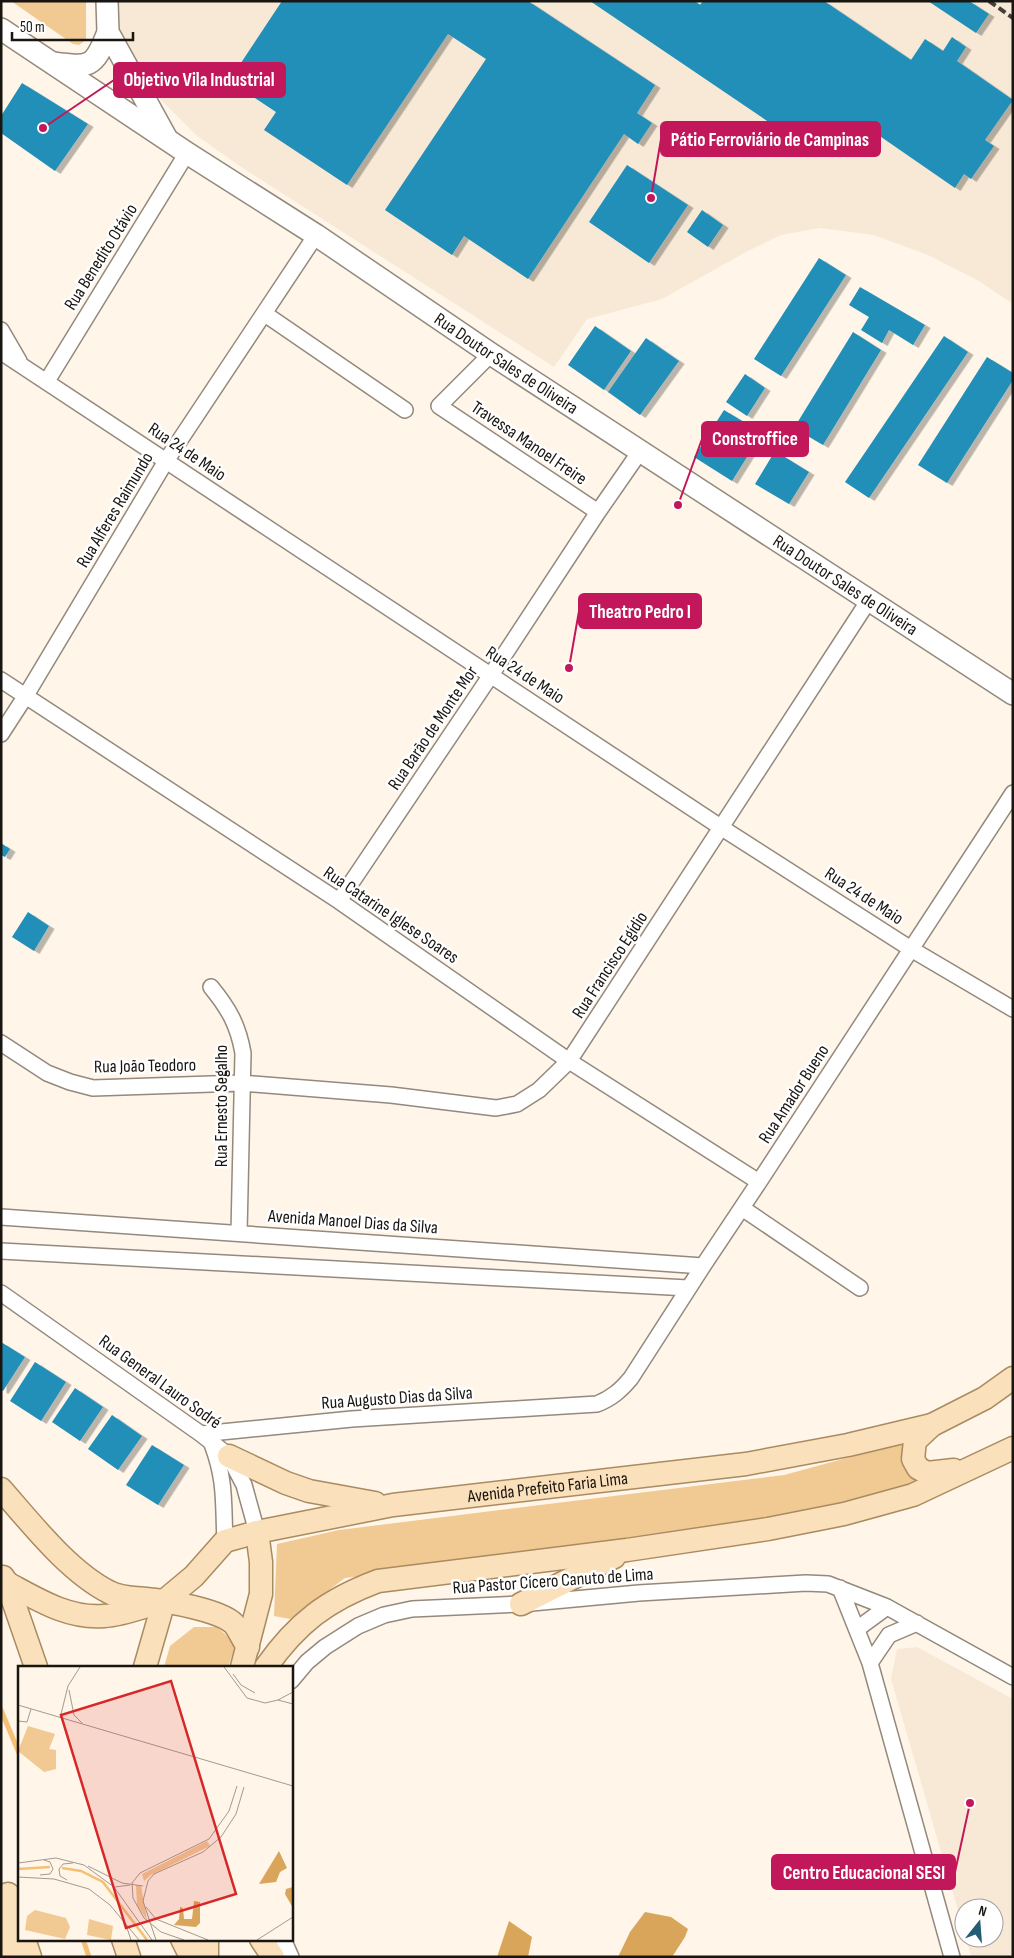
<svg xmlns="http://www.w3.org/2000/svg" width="1014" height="1958" font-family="'Sofia Sans Condensed',sans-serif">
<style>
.built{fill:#f7e9d6}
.green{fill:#f1c993}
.forest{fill:#d9a55a}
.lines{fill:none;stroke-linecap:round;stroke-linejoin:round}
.stream{stroke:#f5c074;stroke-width:5}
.building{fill:#208fb8;filter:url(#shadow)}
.street-casing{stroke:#93897d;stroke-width:18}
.secondary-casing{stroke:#93897d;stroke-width:24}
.primary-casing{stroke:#a98b62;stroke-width:25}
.street{stroke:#fff;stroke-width:15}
.secondary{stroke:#fff;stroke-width:21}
.primary{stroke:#fae0bb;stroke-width:22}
.rail{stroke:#443f39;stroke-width:4;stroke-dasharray:8 4;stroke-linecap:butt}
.labels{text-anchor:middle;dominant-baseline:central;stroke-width:5;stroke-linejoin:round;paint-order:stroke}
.street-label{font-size:18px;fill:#191511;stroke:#fff}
.inset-river{fill:none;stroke:#f5c074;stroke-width:2.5}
.inset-road{fill:none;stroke:#a39b92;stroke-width:1}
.view{fill:#d62828;fill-opacity:0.15;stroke:#d62828;stroke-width:2.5}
.inset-edge{fill:none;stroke:#191511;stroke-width:2.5}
.leader{fill:none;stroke:#c2185b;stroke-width:2}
.callout-dot{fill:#c2185b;stroke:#fff;stroke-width:2}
.callout{fill:#c2185b;stroke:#c2185b;stroke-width:2}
.callout-label{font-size:19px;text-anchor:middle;font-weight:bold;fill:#fff}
</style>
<defs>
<filter id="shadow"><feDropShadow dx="5.5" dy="3" stdDeviation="0" flood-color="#0004"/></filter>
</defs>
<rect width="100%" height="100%" fill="#fff5e8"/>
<path class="built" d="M113 1H1013V304L979 281 928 255 874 235 820 228 781 235 746 252 662 299 587 319 554 367 241 167 196 135 157 96 126 51Z
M917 1647 1013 1699V1957H971L966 1938H994V1908H964V1931L891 1679 897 1649Z"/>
<path class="green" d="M11 1H86V40L79 45 73 44Z
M908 1437 917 1488 836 1511 667 1535 345 1578 290 1619 274 1616 277 1544 339 1530 784 1475 865 1453Z
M194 1627H217L236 1644 228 1667H164L170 1646Z"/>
<path class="forest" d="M645 1912 671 1917 688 1929 685 1937 672 1957H618L630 1932Z
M509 1921 532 1937 528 1957H497Z"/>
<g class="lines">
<path class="stream" d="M1 1710 19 1753
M83 1939 89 1957"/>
</g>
<path class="building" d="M282 1H528L655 85 637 113 652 123 638 144 624 134 528 279 464 236 452 255 385 210 486 59 448 34 347 185 264 130 276 112 229 81Z
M590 1H695L700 5 703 1H824L911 60 925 39 943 51 952 37 966 47 957 61 1013 100 985 140 994 146 971 179 964 174 955 188 871 130 857 151 822 127 807 148Z
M928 1H969L989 14 976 33Z
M22 83 88 124 55 171 1 133V116Z
M627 165 688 205 649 263 589 222Z
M702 210 723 225 708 247 687 232Z
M819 258 846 275 781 376 754 359Z
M860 287 925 325 913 345 889 330 882 343 861 330 869 317 849 305Z
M595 326 631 351 604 390 568 365Z
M853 332 881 350 823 445 794 428Z
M944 336 968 352 869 498 845 482Z
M646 338 679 361 640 415 608 392Z
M987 357 1013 373V380L947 483 918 465Z
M745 374 765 388 747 416 726 402Z
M724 410 762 433 732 481 694 457Z
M775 451 809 472 789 504 755 484Z
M1 843 10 849 5 857 1 855Z
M28 912 49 926 34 951 12 937Z
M1 1342 25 1357 3 1391 1 1390Z
M35 1362 66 1382 41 1421 10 1401Z
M75 1388 103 1407 80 1441 52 1422Z
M112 1415 142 1436 118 1470 88 1449Z
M152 1445 184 1465 158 1505 126 1485Z"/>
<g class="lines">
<defs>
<path id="street" d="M265 314 405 410
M1 330 19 361
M1 352 722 828 911 949 1013 1009
M491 354 439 406 598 512
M47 381 187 153
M1 680 339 901 569 1061 759 1182
M1 734 25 697 166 461 316 235
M339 901 491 675 598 512 641 450
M211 987C229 1009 238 1025 243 1053L239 1233
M1 1043 47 1073 70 1082 93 1088 241 1083 391 1095 496 1108 517 1104 539 1090 569 1061 869 600
M742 1208 860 1288
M1 1217 703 1266
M1 1251 688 1288
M1 1293 201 1434 229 1456 244 1485 257 1532
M201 1434 352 1419 597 1404C612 1398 621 1390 631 1378L703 1266 759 1182 1013 793
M212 1444C226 1481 223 1503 225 1541
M840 1588 870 1663 952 1957
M857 1629 887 1607
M870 1663 889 1635 917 1623
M291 1681 307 1662 325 1647 358 1626 384 1615 412 1609 521 1604 639 1593 806 1583 828 1584 887 1607 1013 1677
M283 1939 291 1957"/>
<g id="secondary">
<path d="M107 1 108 32 167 139"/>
<path id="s1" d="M1 29 187 153 316 235 491 354 1013 694"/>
<path d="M53 63C90 68 94 68 108 32"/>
</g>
<g id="primary">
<path d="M932 1425 915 1441 913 1459 918 1468 927 1473 954 1470"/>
<path d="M229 1456 286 1483 309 1491 375 1503"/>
<path d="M1 1489C31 1523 68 1571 109 1592 120 1598 134 1598 146 1599 167 1601 220 1610 234 1624 239 1630 243 1640 248 1647"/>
<path d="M3 1577 7 1583 36 1667"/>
<path d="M7 1583C37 1599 68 1619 104 1616 121 1615 137 1609 153 1604"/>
<path d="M521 1604 614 1557"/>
<path id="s2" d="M145 1667 164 1601 194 1576 225 1541 257 1532 393 1505 746 1464 848 1445 932 1425 985 1398 1013 1378"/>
<path d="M242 1667 261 1594V1562L257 1532"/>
<path d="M266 1667C297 1623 327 1600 378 1581L627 1550 768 1529 844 1514 913 1495 1013 1448"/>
<path d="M8 1894 11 1957"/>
<path d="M24 1939 30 1957"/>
<path d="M123 1939 129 1957"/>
<path d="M182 1939 191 1957"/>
<path d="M207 1939V1957"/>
<path d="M261 1939 273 1957"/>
</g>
</defs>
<use href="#street" class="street-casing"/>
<use href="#secondary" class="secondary-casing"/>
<use href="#primary" class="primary-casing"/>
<use href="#street" class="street"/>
<use href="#secondary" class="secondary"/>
<use href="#primary" class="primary"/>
<path class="rail" d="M989 1 1013 18"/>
</g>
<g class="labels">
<g class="street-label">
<text transform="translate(101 257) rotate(-58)">Rua Benedito Otávio</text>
<text stroke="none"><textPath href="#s1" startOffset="606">Rua Doutor Sales de Oliveira</textPath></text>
<text transform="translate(529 443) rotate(34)">Travessa Manoel Freire</text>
<text transform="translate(187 452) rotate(34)">Rua 24 de Maio</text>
<text transform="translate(115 510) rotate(-59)">Rua Alferes Raimundo</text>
<text stroke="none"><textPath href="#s1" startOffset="1011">Rua Doutor Sales de Oliveira</textPath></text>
<text transform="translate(525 675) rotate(33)">Rua 24 de Maio</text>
<text transform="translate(433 728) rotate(-56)">Rua Barão de Monte Mor</text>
<text transform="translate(864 896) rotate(33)">Rua 24 de Maio</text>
<text transform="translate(391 915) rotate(34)">Rua Catarine Iglese Soares</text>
<text transform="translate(610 965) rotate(-57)">Rua Francisco Egídio</text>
<text transform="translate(145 1066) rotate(-1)">Rua João Teodoro</text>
<text transform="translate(794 1094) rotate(-57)">Rua Amador Bueno</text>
<text transform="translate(221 1106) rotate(-90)">Rua Ernesto Segalho</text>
<text transform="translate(353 1222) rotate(4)">Avenida Manoel Dias da Silva</text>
<text transform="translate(160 1382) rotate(36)">Rua General Lauro Sodré</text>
<text transform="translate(397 1398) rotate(-4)">Rua Augusto Dias da Silva</text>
<text stroke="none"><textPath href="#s2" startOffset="482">Avenida Prefeito Faria Lima</textPath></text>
<text transform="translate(553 1581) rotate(-4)">Rua Pastor Cícero Canuto de Lima</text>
</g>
</g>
<g transform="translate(18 1666)">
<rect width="275" height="275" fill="#fff5e8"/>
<path d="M10 60 37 68 31 83 38 84V103L26 106 0 85ZM189 175 192 180 133 209 126 215 124 208ZM118 219 123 220 129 254 119 239ZM17 244 48 252 52 261 47 273 7 264 9 250ZM71 253 95 260 93 274 69 269Z" fill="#f1c993"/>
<path d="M261 185 269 202 262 206 258 216 241 218ZM275 221V242L267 228 268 223ZM176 235 182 236V257L178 261 156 259 161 253 162 241 165 242 166 253H174Z" fill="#d9a55a"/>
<path class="inset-river" d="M44 202 63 205 85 216 129 274M0 203 32 201"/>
<path class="inset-road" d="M206 1 229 32 247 37 260 34M215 8 223 19 237 27M51 24 56 49 64 57M260 34 275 26M260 34 275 38M0 39 275 120M42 52 50 20 62 1M0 55 9 56 13 43M0 197 38 192 66 199 96 221 134 274M70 200 104 217 125 220M22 209 32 208 35 203 32 196 26 194M0 211 36 213 71 223 92 239 121 274M49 214 42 210 41 203 45 198 55 197M97 221 112 219M128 241 138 253 190 274M108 259 113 274M138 274 125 235 130 215 136 208 185 186 203 171 218 148 226 121M166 274 143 266 126 252 115 232 114 217 122 207 191 173 211 145 219 120M239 274 275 251"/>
<path class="view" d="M153 15 218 228 108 262 43 49Z"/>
<rect width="275" height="275" class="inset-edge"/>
</g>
<path class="leader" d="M43 128L114 80M651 198L661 139M678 505L702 439M569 668L579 611M970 1803L955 1872"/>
<g class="callout-dot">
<circle cx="43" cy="128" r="5"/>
<circle cx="651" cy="198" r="5"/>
<circle cx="678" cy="505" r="5"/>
<circle cx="569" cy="668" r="5"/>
<circle cx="970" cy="1803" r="5"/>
</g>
<g class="callout">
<rect x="114" y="63" width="171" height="34" rx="5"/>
<rect x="661" y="122" width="219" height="34" rx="5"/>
<rect x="702" y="422" width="106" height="34" rx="5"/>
<rect x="579" y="594" width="122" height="34" rx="5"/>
<rect x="772" y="1855" width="183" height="34" rx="5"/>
</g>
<g class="callout-label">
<text x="199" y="86">Objetivo Vila Industrial</text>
<text x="770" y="146">Pátio Ferroviário de Campinas</text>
<text x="755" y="445">Constroffice</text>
<text x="640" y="618">Theatro Pedro I</text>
<text x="864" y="1879">Centro Educacional SESI</text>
</g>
<rect width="1014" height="1958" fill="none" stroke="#191511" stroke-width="5"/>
<g transform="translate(979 1923) rotate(17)"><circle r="24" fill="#ffffff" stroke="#a3a1a0"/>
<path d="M0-4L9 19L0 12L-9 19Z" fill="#235e76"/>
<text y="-8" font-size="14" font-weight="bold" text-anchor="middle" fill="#191511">N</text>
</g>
<path d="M12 32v8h121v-8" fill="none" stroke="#191511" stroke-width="2.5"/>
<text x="20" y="32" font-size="15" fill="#191511" stroke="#ffffff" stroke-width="4" paint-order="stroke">50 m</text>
</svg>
